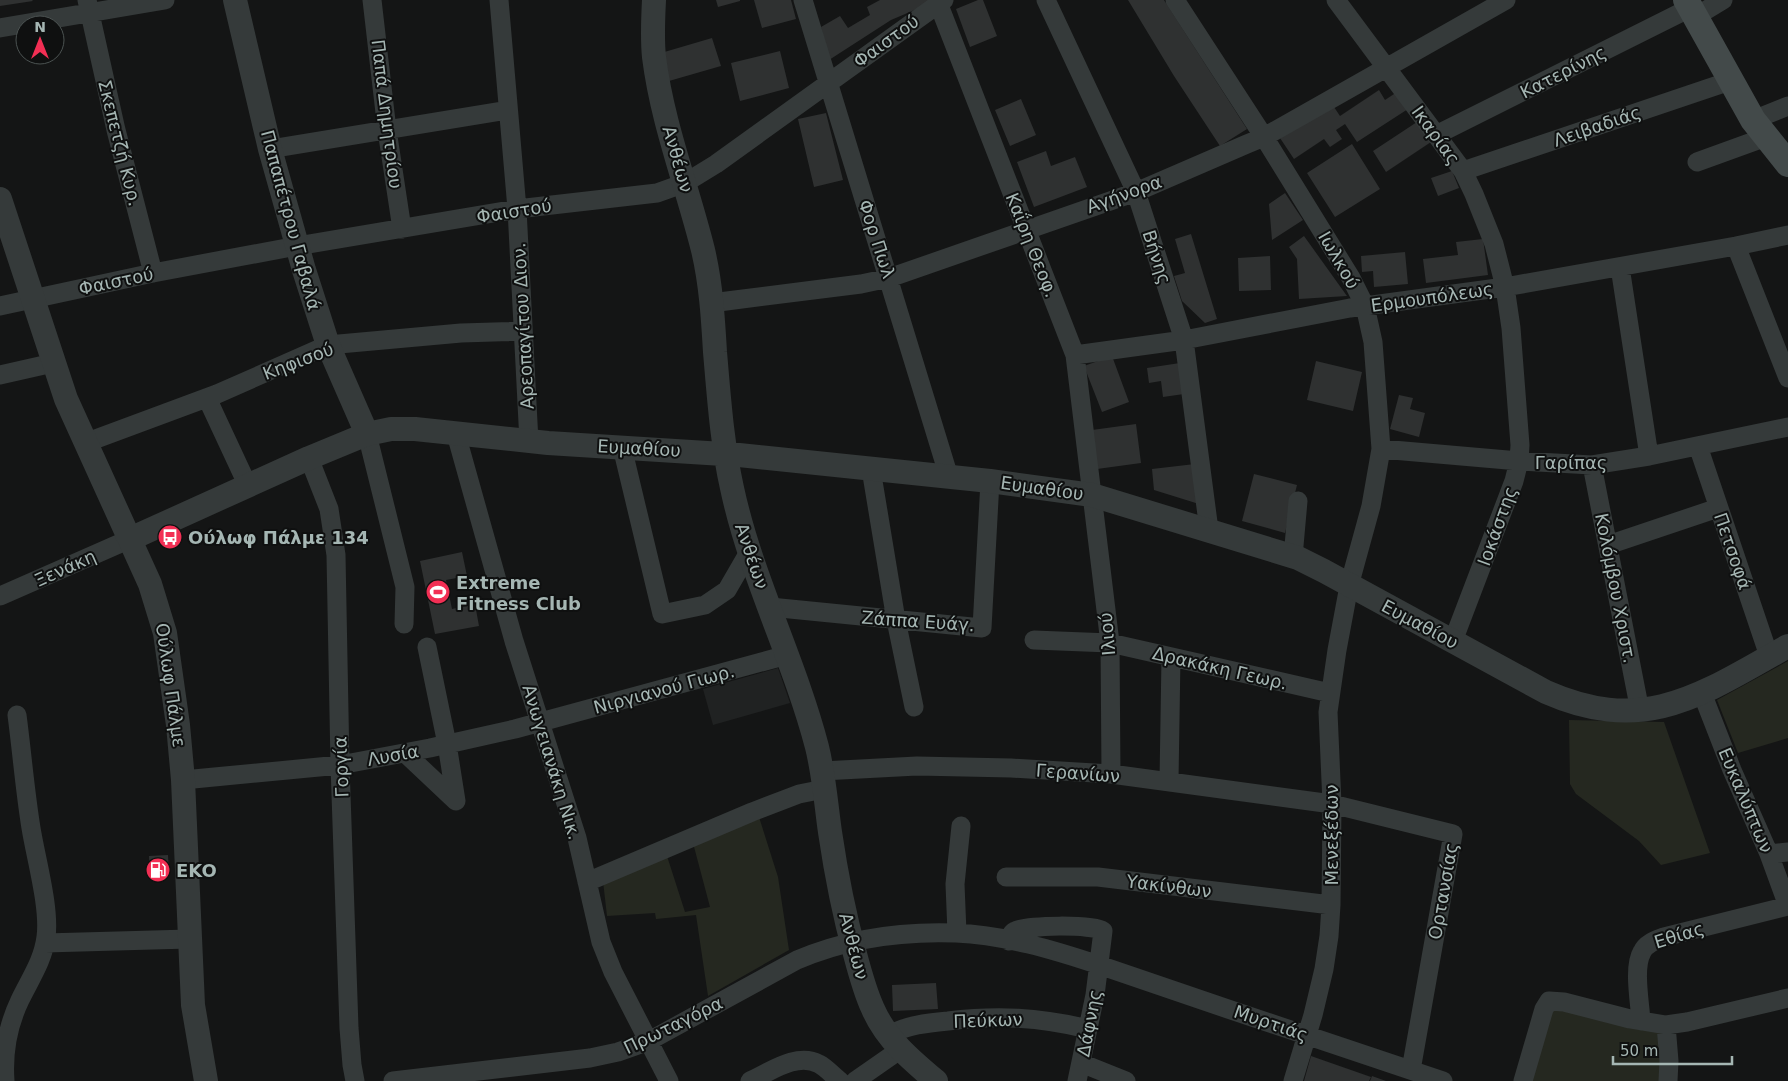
<svg xmlns="http://www.w3.org/2000/svg" width="1788" height="1081" font-family="'DejaVu Sans',sans-serif">
<style>
.built{fill:#202222}
.green{fill:#252820}
.building{fill:#2f3131}
.lines{fill:none;stroke-linecap:round;stroke-linejoin:round}
.minor{stroke:#353a3a;stroke-width:19}
.tertiary{stroke:#353a3a;stroke-width:24}
.secondary{stroke:#434a4a;stroke-width:26}
.labels{text-anchor:middle;dominant-baseline:central;stroke-width:4;stroke-linejoin:round;paint-order:stroke}
.street-label{font-size:18px;fill:#a5b6b3;stroke:#0f1010}
.poi-label{font-size:18px;font-weight:bold;fill:#a5b6b3;stroke:#0f1010;text-anchor:start}
</style>
<rect width="100%" height="100%" fill="#141515"/>
<path class="built" d="M778 668 790 703 713 725 703 689Z"/>
<path class="green" d="M1788 661V738L1738 753 1717 700Z
M1569 720 1664 722 1710 853 1661 865 1639 841 1576 794 1570 784Z
M759 817 778 877 789 950 708 996 696 915 656 919 655 913 607 916 603 881 667 856 685 912 710 907 693 843Z
M1549 1001 1666 1025 1662 1081H1529Z"/>
<path class="building" d="M0 0H32L33 1 0 6Z
M716 0H740V1L718 7Z
M754 0H791L796 19 762 28Z
M880 0H929L931 3 891 20 829 60 821 27 840 16 848 28 870 15 867 7Z
M978 0H983L997 36 970 47 956 9Z
M1128 0H1164L1247 129 1220 146 1174 76Z
M712 38 721 66 669 81 661 53Z
M780 51 789 88 740 101 731 63Z
M1379 90 1385 100 1397 92 1408 109 1357 142 1345 124 1336 130 1342 139 1330 147 1324 139 1294 159 1280 138 1332 104 1340 116Z
M1021 99 1036 135 1010 146 995 110Z
M826 113 843 180 814 187 798 119Z
M1417 122 1431 142 1386 172 1373 151Z
M1352 144 1380 189 1335 217 1307 173Z
M1046 151 1051 166 1075 157 1087 187 1034 207 1017 162Z
M1452 171 1459 188 1438 196 1431 178Z
M1285 193 1303 220 1272 240 1269 204Z
M1191 234 1217 319 1205 323 1182 301 1174 276 1185 273 1175 239Z
M1304 236 1347 296 1299 299 1297 259 1289 247Z
M1483 239 1488 275 1426 283 1423 259 1458 255 1456 242Z
M1405 252 1408 284 1374 287 1373 271 1362 272 1361 256Z
M1270 256 1271 290 1239 291 1238 258Z
M1112 356 1129 402 1102 412 1084 366Z
M1316 361 1362 372 1353 411 1307 400Z
M1180 363 1184 394 1163 397 1161 381 1149 383 1147 368Z
M1399 395 1413 398 1410 409 1425 413 1419 437 1390 429Z
M1136 424 1141 463 1097 469 1092 430Z
M1195 464 1199 504 1154 490 1152 469Z
M1254 474 1297 485 1285 533 1242 521Z
M462 552 467 576 446 580 452 609 475 604 479 626 435 634 420 561Z
M168 855 169 875 150 876 149 856Z
M936 983 938 1009 893 1011 892 985Z
M1311 1056 1371 1077 1369 1081H1304Z
M1372 1076 1386 1081H1370Z"/>
<g class="lines">
<path class="minor" d="M87 0 116 130 153 273
M372 0 387 130 402 229
M499 0 517 209 529 442
M803 0 949 477
M937 0 1075 355 1110 643 1111 774
M1046 0 1136 192 1184 340 1209 530
M1175 0 1264 137 1351 278 1365 306 1373 342 1381 449 1371 506 1349 586 1337 650 1328 712 1332 804 1331 905 1329 936 1324 969 1313 1015 1293 1081
M1336 0 1463 171 1474 194 1494 244 1505 287 1511 328 1520 445 1519 461 1514 481 1453 641
M1695 17 1723 0
M0 28 165 0
M1753 120 1788 106
M1436 135 1690 8
M270 149 508 110
M1697 162 1766 137
M1463 171 1730 81
M1736 246 1788 378
M1620 267 1649 456
M711 303 861 284 889 278 1136 192 1247 144 1264 137 1506 0
M0 306 153 273 297 246 517 209 657 193 685 183 716 164 944 0
M1075 355 1184 340 1350 308 1505 287 1736 246 1788 235
M0 375 53 363
M207 398 248 486
M367 434 405 587 404 624
M456 434 514 641 577 838 601 942 613 972 669 1081
M85 443 217 394 328 345 461 333 523 331
M1698 446 1769 656
M622 447 662 614 705 605 727 590 749 552
M1381 449 1519 461 1592 465 1649 456 1788 427
M309 458 329 509 336 555 340 765 349 1028 352 1065 355 1081
M1592 465 1640 711
M871 469 896 620 914 707
M1608 545 1718 508
M1293 557 1298 501
M0 596 130 539
M770 607 982 628 990 481
M1034 640 1110 643 1330 693
M427 647 447 744 456 801
M1702 693 1732 770 1769 854 1788 906
M405 753 456 801
M822 771 917 766 1011 768 1111 774 1332 804 1453 834 1411 1070
M183 780 340 765 430 748 515 729 787 655
M1169 781 1171 657
M1769 854 1788 852
M1006 877H1098L1331 905
M587 882 752 812 799 794 824 789
M957 933 955 884 961 826
M1009 941C1010 937 1011 933 1015 931 1026 925 1093 924 1103 931L1095 995 1077 1081
M45 943 189 939
M1641 1021C1640 1003 1633 967 1642 952 1646 943 1656 940 1664 937L1788 906
M1666 1025 1669 1061 1668 1081
M889 1035C907 1025 927 1023 948 1021 997 1015 1039 1017 1088 1029
M1081 1063 1126 1081
M5 1081C3 1053 8 1025 20 1000 30 979 43 961 46 937 50 908 36 859 31 828 25 791 22 753 17 715
M393 1081 590 1058 618 1052 649 1041 797 960C846 939 902 931 956 933 1004 935 1054 950 1099 965 1142 980 1185 994 1228 1009 1299 1033 1371 1057 1443 1081
M750 1081C770 1072 797 1052 819 1064 827 1068 833 1076 840 1081
M855 1081 901 1049
M1523 1081 1544 1009 1549 1001 1564 1002 1630 1019 1666 1025 1687 1022 1788 998"/>
<path class="tertiary" d="M235 0 270 149 304 270 328 345 367 434
M654 0C653 19 652 38 654 57 662 122 687 186 703 250 711 284 713 318 715 352 719 398 722 443 732 488 751 577 794 659 817 747 824 775 826 804 830 832 836 873 844 914 855 954 860 973 865 992 873 1009 886 1039 911 1060 936 1081
M0 199 66 399 150 584 165 633 178 725 183 780 193 1005 206 1081
M130 539 309 458 367 434 391 429H415L548 443 739 455 990 481 1092 495 1298 558 1324 571 1546 692C1646 736 1702 694 1788 646"/>
<path class="secondary" d="M1686 0 1753 120 1788 164"/>
</g>
<defs>
<symbol id="bus-disc" viewBox="-11 -11 22 22"><circle r="9.5" fill="#f22f54" stroke="#0f1010"/><path d="M-5-6H5V4H4V6H2V4H-2V6H-4V4H-5ZM-3.5-4V0h7V-4ZM-3.5 1.2v1.5H-2V1.2ZM2 1.2v1.5H3.5V1.2Z" fill="#fff"/></symbol>
<symbol id="stadium-disc" viewBox="-11 -11 22 22"><circle r="9.5" fill="#f22f54" stroke="#0f1010"/><path d="M0-5a6.5 5 0 1 0 0 10a6.5 5 0 1 0 0-10ZM-3.5-1.8h7v3.6h-7Z" fill="#fff"/></symbol>
<symbol id="fuel-disc" viewBox="-11 -11 22 22"><circle r="9.5" fill="#f22f54" stroke="#0f1010"/><path d="M-5.5-6h7V0h2V4h1.3V-2.5L3-4.5l.8-.8L6-3V5H2.5V1h-1V6h-7ZM-4.2-4.7v3.2H.2V-4.7Z" fill="#fff"/></symbol>
</defs>
<g fill-rule="evenodd">
<use href="#bus-disc" x="156" y="523" width="28" height="28"/>
<use href="#stadium-disc" x="424" y="578" width="28" height="28"/>
<use href="#fuel-disc" x="144" y="856" width="28" height="28"/>
</g>
<g class="labels">
<g class="street-label">
<text transform="translate(886 41) rotate(-36)">Φαιστού</text>
<text transform="translate(1563 72) rotate(-27)">Κατερίνης</text>
<text transform="translate(387 114) rotate(83)">Παπά Δημητρίου</text>
<text transform="translate(1597 126) rotate(-19)">Λειβαδιάς</text>
<text transform="translate(1436 135) rotate(54)">Ικαρίας</text>
<text transform="translate(120 143) rotate(76)">Σκεπετζή Κυρ.</text>
<text transform="translate(678 159) rotate(74)">Ανθέων</text>
<text transform="translate(1124 194) rotate(-20)">Αγήνορα</text>
<text transform="translate(514 211) rotate(-9)">Φαιστού</text>
<text transform="translate(291 220) rotate(75)">Παπαπέτρου Γαβαλά</text>
<text transform="translate(877 239) rotate(72)">Φορ Πωλ</text>
<text transform="translate(1032 245) rotate(68)">Καΐρη Θεοφ.</text>
<text transform="translate(1157 257) rotate(72)">Βήνης</text>
<text transform="translate(1339 260) rotate(60)">Ιωλκού</text>
<text transform="translate(116 281) rotate(-12)">Φαιστού</text>
<text transform="translate(1432 297) rotate(-8)">Ερμουπόλεως</text>
<text transform="translate(523 326) rotate(-93)">Αρεοπαγίτου Διον.</text>
<text transform="translate(298 361) rotate(-21)">Κηφισού</text>
<text transform="translate(639 448) rotate(3)">Ευμαθίου</text>
<text x="1571" y="462">Γαρίπας</text>
<text transform="translate(1042 488) rotate(8)">Ευμαθίου</text>
<text transform="translate(1497 526) rotate(-70)">Ιοκάστης</text>
<text transform="translate(1733 551) rotate(71)">Πετσοφά</text>
<text transform="translate(752 556) rotate(71)">Ανθέων</text>
<text transform="translate(65 568) rotate(-24)">Ξενάκη</text>
<text transform="translate(1616 588) rotate(79)">Κολόμβου Χριστ.</text>
<text transform="translate(918 621) rotate(4)">Ζάππα Ευάγ.</text>
<text transform="translate(1420 624) rotate(28)">Ευμαθίου</text>
<text transform="translate(1107 634) rotate(-95)">Ιλιού</text>
<text transform="translate(1220 668) rotate(13)">Δρακάκη Γεωρ.</text>
<text transform="translate(171 685) rotate(82)">Ούλωφ Πάλμε</text>
<text transform="translate(664 689) rotate(-15)">Νιργιανού Γιωρ.</text>
<text transform="translate(393 755) rotate(-10)">Λυσία</text>
<text transform="translate(552 762) rotate(73)">Ανωγειανάκη Νικ.</text>
<text transform="translate(341 767) rotate(-92)">Γοργία</text>
<text transform="translate(1078 773) rotate(4)">Γερανίων</text>
<text transform="translate(1746 800) rotate(67)">Ευκαλύπτων</text>
<text transform="translate(1331 835) rotate(-90)">Μενεξέδων</text>
<text transform="translate(1169 886) rotate(7)">Υακίνθων</text>
<text transform="translate(1443 891) rotate(-80)">Ορτανσίας</text>
<text transform="translate(1679 935) rotate(-17)">Εθίας</text>
<text transform="translate(854 946) rotate(75)">Ανθέων</text>
<text transform="translate(988 1020) rotate(-2)">Πεύκων</text>
<text transform="translate(1089 1023) rotate(-79)">Δάφνης</text>
<text transform="translate(1271 1023) rotate(19)">Μυρτιάς</text>
<text transform="translate(673 1025) rotate(-26)">Πρωταγόρα</text>
</g>
<g class="poi-label">
<text x="188" y="537">Ούλωφ Πάλμε 134</text>
<text x="456" y="582">Extreme<tspan x="456" dy="21">Fitness Club</tspan></text>
<text x="176" y="870">EKO</text>
</g>
</g>
<g transform="translate(40 40)"><circle r="24" fill="#0f1010" stroke="#4b5251"/>
<path d="M0-4L9 19L0 12L-9 19Z" fill="#f22f54"/>
<text y="-8" font-size="14" font-weight="bold" text-anchor="middle" fill="#a5b6b3">N</text>
</g>
<path d="M1613 1056v8h119v-8" fill="none" stroke="#a5b6b3" stroke-width="2.5"/>
<text x="1620" y="1056" font-size="15" fill="#a5b6b3" stroke="#0f1010" stroke-width="4" paint-order="stroke">50 m</text>
</svg>
